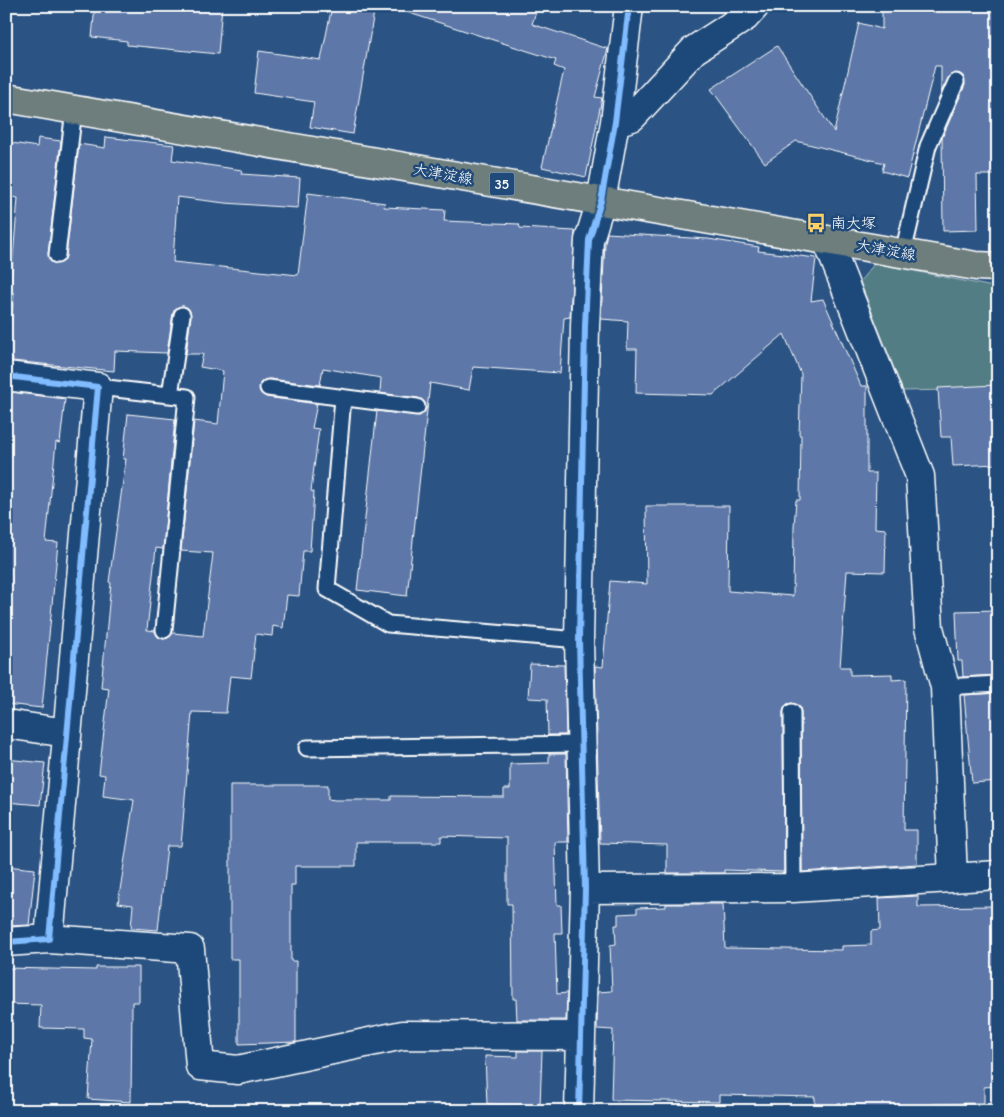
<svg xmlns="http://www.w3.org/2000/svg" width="1004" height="1117" font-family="'Comic Neue','Klee One',sans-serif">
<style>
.green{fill:#527d84;stroke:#a8bec2}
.building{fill:#5c77a8;stroke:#fff}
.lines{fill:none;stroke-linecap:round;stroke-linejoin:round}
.lane-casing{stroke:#fff;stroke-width:19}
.street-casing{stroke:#fff;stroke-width:31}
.primary-casing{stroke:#fff;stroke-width:31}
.lane{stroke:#1f4a7a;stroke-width:15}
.street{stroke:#1f4a7a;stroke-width:28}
.primary{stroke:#6d7e7c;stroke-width:28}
.cycleway-casing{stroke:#1f4a7a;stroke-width:9}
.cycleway{stroke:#80bcff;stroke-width:6}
.labels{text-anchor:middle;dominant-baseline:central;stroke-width:5;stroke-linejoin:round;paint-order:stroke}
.shield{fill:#1f4a7a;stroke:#bcc9d7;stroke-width:1}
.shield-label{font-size:14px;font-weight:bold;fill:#fff}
.street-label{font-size:15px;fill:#fff;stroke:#1f4a7a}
.poi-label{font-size:15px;fill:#fff;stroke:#1f4a7a;text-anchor:start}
</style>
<rect width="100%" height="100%" fill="#2b5383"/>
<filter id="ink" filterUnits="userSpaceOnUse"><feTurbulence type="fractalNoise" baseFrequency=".02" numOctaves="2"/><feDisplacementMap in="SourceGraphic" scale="10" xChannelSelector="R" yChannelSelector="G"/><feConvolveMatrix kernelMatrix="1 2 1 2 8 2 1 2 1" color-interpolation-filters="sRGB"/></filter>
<g filter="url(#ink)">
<path class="green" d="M875 263 998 288V389L903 391 860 281Z"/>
<path class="building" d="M95 6H222L218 54 127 45V41L92 37Z
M332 6H375L353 134 310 127 314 102 254 93 259 51 321 60Z
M407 6H538L532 24 608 49 595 97 602 98 586 177 542 167 564 70 554 66 556 60 406 12Z
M882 6H998V175H977L978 230 943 231 942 138 965 85 964 77 960 74 950 75 941 92V66H935L907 178 882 171 884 163 796 141 765 163 711 89 777 46 834 132 859 23 882 29Z
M106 137 174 145 172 160 242 170 241 174 300 178 298 208 225 203 177 197 173 262 298 275 308 193 385 203 384 207 445 210 444 221 519 224 520 228 575 231 570 317 564 318 560 373 473 367 469 390 430 383 407 596 357 590 377 411 420 416 426 409 425 403 418 398 380 393 381 378 323 368 320 385 269 379 260 383V392L266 397 317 404 312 428 319 429 311 491 314 492 310 551H303L299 596 287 595 283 628 273 626 272 636 256 634 251 678 230 676 226 713 192 712 181 846H167L158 930 131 928 133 905 118 903 134 800 103 796 105 775 99 774 109 688 101 687 111 583 109 582 126 459H123L128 414 175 419 163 549 156 548 147 630 155 631 158 637 163 639 168 638 173 633 203 636 213 553 181 551 194 421 218 424 223 371 200 367 203 354H186L191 316 188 308 183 306 178 307 173 313 167 353 115 351 114 371 12 361 13 358H7L14 293H10L18 198 6 196V142L37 147 38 138 61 141 48 254 51 262 56 264 64 261 66 256 79 144 105 148Z
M607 233 708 239 759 247 758 251 816 258 811 301 823 299 861 386H867V473H876L875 528 886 529 885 572 847 571 840 667H850V675L892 674V680L906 679 904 830H917V864L802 872 801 712 800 707 792 703 787 704 783 712 784 872 724 870V873H667V845L600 843 595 666 603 667 610 581 647 584 646 506H729L728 591 793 596 794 527 796 500H800L801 435H799L801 374 784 334 713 395 636 393 637 349H627L628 321 601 319 605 243Z
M996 385 998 464 953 466 951 437H941L938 388Z
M10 392 65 399 60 443 56 442 46 542 58 543 42 708 6 704V479L11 437 6 436V427Z
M998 610V675L963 677 962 661H958L956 611Z
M530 664 564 665 566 735H548L547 699 528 698Z
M998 693V781L972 783 964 695Z
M549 754H566L568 842H555L557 905H561L562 933H555L557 994 567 993 566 1020H517L516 999H513L512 904H507V838L441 836V842H356V866H295V885H291V961H296V1042L239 1044V959H230V785H328V799L335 800H391V796L504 797V789H510V764L549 763Z
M6 759 45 763 40 805 6 802Z
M6 866 35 869 29 925 6 926Z
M918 896V907L995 906V933H998V1086L984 1087V1103L932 1104V1111H815V1097L719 1095V1102L611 1100 613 1030 597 1029 598 992 612 991 610 945 616 944 615 925H618V914L637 913V908L666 907V904H723L725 948 842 950V946L871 945V931L880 930 879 898Z
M96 967H139V1002H132L131 1102 88 1099 92 1039 84 1038V1029L40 1028 41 1005 6 1004V968L96 970Z
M518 1051H542L540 1106 487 1104 485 1056 518 1057Z"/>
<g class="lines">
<defs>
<path id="lane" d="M903 253 928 146 956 82
M57 255 74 109
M98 387 187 397 164 630
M268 388 417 407
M170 395 182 315
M343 398 327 589 388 624 579 640
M945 687 998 684
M792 712 793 888
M307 748 580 744"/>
<path id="street" d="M615 122 632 117 694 50 745 17 755 6
M827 240 920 476 929 628 945 687 953 878
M6 376 98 387 49 939 6 942
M6 724 67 733
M585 889 793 888 998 875
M49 939 190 949 200 1066 238 1070 403 1035 580 1036
M579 1111 585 889 579 640 585 326 589 240 601 201 615 122 629 6"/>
<path id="primary" d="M6 98 976 266 998 267"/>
</defs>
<use href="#lane" class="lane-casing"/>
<use href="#street" class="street-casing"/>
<use href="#primary" class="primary-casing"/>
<use href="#lane" class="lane"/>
<use href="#street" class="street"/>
<use href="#primary" class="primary"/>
<defs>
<path id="cycleway" d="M6 376 98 387 49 939 6 942
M579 1111 585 889 579 640 585 326 589 240 601 201 615 122 629 6"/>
</defs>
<use href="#cycleway" class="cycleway-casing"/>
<use href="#cycleway" class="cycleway"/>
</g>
</g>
<defs>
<symbol id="bus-bare" viewBox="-9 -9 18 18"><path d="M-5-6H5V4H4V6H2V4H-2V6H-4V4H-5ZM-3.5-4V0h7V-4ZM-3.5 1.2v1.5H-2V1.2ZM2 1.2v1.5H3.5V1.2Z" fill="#ffd166" stroke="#1f4a7a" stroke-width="2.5" paint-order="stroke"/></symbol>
</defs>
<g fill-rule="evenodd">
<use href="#bus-bare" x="802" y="209" width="28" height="28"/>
</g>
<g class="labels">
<rect class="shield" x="489.5" y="172.5" width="25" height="23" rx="4"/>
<g class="shield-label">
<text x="502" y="184">35</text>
</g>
<g class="street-label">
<text transform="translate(443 174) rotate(10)">大津淀線</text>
<text transform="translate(886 250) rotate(10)">大津淀線</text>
</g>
<g class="poi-label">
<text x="831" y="223">南大塚</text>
</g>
</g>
<rect width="1004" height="1117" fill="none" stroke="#1f4a7a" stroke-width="25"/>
<rect x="12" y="12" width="979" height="1092" fill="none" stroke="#fff" stroke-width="2" filter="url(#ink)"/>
</svg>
